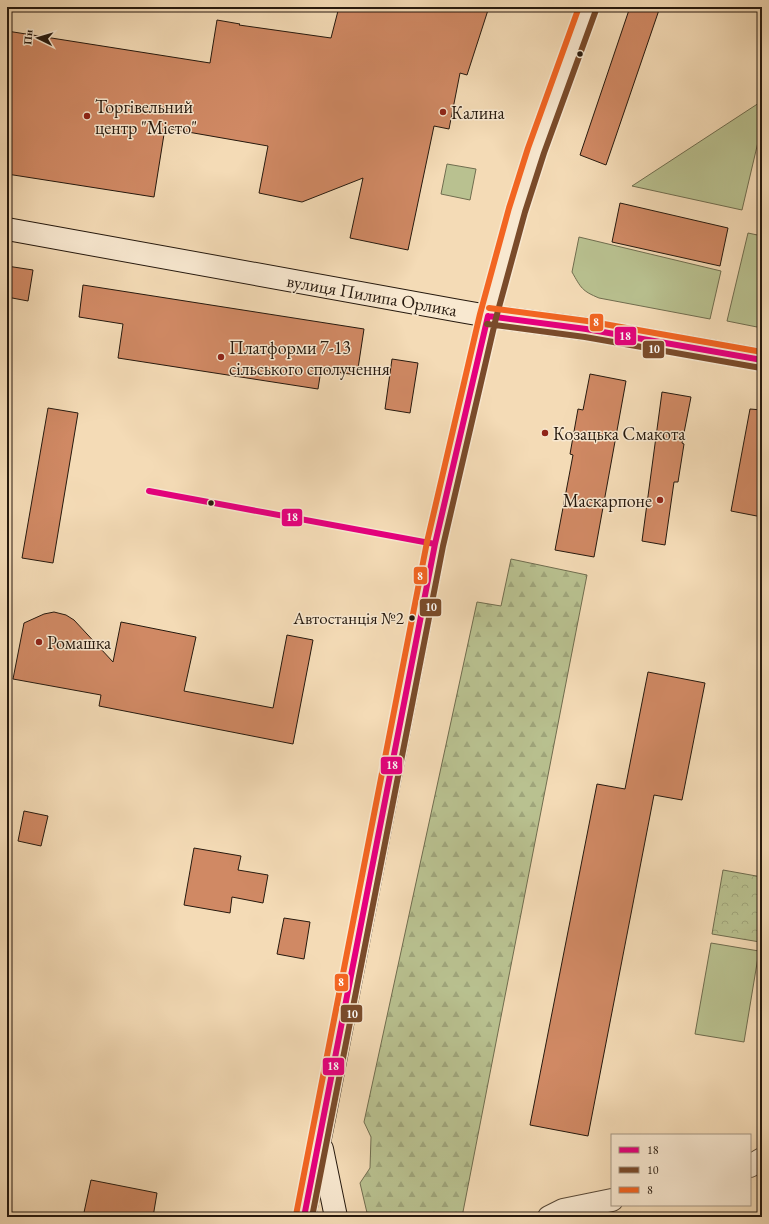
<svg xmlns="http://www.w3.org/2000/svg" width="769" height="1224" font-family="'EB Garamond',serif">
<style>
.grass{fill:#b9c190;stroke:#706d4f}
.forest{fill:url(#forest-firs);stroke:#706d4f}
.park{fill:url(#park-crowns);stroke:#706d4f}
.building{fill:#d08964;stroke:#26190e}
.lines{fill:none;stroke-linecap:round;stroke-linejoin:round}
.street-casing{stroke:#5a4a38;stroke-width:24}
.secondary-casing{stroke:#26190e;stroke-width:24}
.street{stroke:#f8e8d0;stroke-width:22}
.secondary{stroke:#f8e8d0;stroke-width:22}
.bus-1-casing{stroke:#f8e8d0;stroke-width:9}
.bus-2-casing{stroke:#f8e8d0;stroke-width:9}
.bus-3-casing{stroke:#f8e8d0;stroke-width:9}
.bus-1{stroke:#e5007d;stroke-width:6}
.bus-2{stroke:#7a4b2a;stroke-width:6}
.bus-3{stroke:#f26522;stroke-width:6}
.bus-dot{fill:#26190e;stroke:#f8e8d0;stroke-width:1.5}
.poi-dot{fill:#8f2418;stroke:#f8e8d0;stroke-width:1.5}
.labels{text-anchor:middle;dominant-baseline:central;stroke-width:3;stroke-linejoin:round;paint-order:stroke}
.bus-label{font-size:17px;fill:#26190e;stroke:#f8e8d0;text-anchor:end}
.poi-label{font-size:18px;fill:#26190e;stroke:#f8e8d0;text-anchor:start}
.street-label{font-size:18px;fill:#26190e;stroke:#f8e8d0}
.line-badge{stroke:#f8e8d0;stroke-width:1.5}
.badge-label{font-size:11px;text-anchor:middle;font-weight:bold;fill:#fff}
</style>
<defs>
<pattern id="forest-firs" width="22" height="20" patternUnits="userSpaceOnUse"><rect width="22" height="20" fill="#b9c190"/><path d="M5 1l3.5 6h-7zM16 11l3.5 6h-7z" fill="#9fa57b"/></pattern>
<pattern id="park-crowns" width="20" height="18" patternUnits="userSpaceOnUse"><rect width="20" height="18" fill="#b9c190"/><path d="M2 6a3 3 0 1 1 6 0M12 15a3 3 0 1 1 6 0" fill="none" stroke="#9fa57b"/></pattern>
</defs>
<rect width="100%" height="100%" fill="#f4dbb6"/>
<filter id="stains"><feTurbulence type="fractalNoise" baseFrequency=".005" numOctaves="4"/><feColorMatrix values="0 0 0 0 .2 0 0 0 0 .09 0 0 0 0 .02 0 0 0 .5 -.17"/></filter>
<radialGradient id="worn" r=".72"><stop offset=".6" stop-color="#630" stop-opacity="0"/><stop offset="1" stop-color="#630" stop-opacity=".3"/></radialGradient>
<path class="grass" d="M762 101V125L742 210 632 186Z
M447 164 476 169 470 200 441 194Z
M748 233 762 236V328L727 321Z
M579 237 721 271 710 319 599 298C582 291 581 288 572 272Z
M711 943 759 951 744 1042 695 1034Z"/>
<path class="forest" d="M511 559 587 575 462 1217H368L360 1183 370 1168 371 1137 364 1122 477 602 501 606Z"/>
<path class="park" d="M723 870 762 877V934L760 942 712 934Z"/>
<path class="building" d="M339 7H489L467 75 460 73 449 129 434 126 408 250 350 238 363 178 302 202 259 193 268 146 165 128 154 197 7 174V31L210 63 217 20 240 24 239 25 331 38Z
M630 7H660L606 165 580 155Z
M620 203 728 228 720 266 612 242Z
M7 266 33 270 28 301 7 297Z
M83 285 364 329 357 375 321 370 318 389 118 358 123 324 79 317Z
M392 359 418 363 410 413 385 409Z
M590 374 626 381 594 557 555 550 573 455 570 454 578 409 583 410Z
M662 392 691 397 682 443 684 444 678 482H674L665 545 642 541Z
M48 408 78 413 53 563 22 558Z
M750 409 762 410V517L731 511Z
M54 612 66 615 74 620 113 662 121 622 196 637 184 691 273 708 287 635 313 640 293 744 99 706 101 695 13 679 24 623 44 614Z
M648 672 705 683 682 800 654 795 588 1136 530 1125 597 784 625 789Z
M24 811 48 816 41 846 18 841Z
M194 848 241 856 238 870 268 875 263 903 232 897 230 913 184 905Z
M284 918 310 922 304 959 277 954Z
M91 1180 157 1193 153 1217H83Z"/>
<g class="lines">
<defs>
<path id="street" d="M750 1166 762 1159
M549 1217 563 1210 612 1200"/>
<path id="secondary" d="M7 229 454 310 488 316 586 329 762 360
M322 1149 336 1217
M304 1217 324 1118 435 544 488 316 517 210 536 150 588 7"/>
</defs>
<use href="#street" class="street-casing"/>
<use href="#secondary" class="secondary-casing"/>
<use href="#street" class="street"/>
<use href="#secondary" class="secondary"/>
<defs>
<path id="bus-1" d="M488 316 586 329 762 360
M149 491 435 544
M304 1217 435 544 488 316"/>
<path id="bus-2" d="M487 324 585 337 761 368
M312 1217 443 546 496 318 525 212 544 153 596 10"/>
<path id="bus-3" d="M489 308 587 321 762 352
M296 1215 427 542 480 314 509 208 528 148 579 7"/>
</defs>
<use href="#bus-1" class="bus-1-casing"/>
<use href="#bus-2" class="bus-2-casing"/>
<use href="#bus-3" class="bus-3-casing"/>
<use href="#bus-1" class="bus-1"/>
<use href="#bus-2" class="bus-2"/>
<use href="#bus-3" class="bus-3"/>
</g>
<g class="bus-dot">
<circle cx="580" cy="54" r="3.5"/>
<circle cx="211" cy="503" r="3.5"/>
<circle cx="412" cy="618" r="3.5"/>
</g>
<g class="poi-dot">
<circle cx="443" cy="112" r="4"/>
<circle cx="87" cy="116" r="4"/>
<circle cx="221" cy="357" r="4"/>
<circle cx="545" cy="433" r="4"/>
<circle cx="660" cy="500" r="4"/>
<circle cx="39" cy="642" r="4"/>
</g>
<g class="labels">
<g class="bus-label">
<text x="404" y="618">Автостанція №2</text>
</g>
<g class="poi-label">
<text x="95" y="106">Торгівельний<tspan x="95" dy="21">центр "Місто"</tspan></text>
<text x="451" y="112">Калина</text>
<text x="229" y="347">Платформи 7-13<tspan x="229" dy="21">сільського сполучення</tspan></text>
<text x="553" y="433">Козацька Смакота</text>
<text x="652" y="500" text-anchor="end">Маскарпоне</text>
<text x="47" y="642">Ромашка</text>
</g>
<g class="street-label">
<text transform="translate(372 295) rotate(10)">вулиця Пилипа Орлика</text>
</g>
</g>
<g class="line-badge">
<rect x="589" y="313" width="15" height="19" rx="4" fill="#f26522"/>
<rect x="614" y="326" width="23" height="20" rx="4" fill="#e5007d"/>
<rect x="642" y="340" width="23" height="19" rx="4" fill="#7a4b2a"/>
<rect x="281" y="508" width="22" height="19" rx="4" fill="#e5007d"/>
<rect x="413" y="566" width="15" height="19" rx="4" fill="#f26522"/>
<rect x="419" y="598" width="23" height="19" rx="4" fill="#7a4b2a"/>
<rect x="380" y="756" width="23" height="19" rx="4" fill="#e5007d"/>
<rect x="334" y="973" width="15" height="19" rx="4" fill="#f26522"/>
<rect x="340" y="1004" width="23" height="19" rx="4" fill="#7a4b2a"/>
<rect x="322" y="1057" width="23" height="19" rx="4" fill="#e5007d"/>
</g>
<g class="badge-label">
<text x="596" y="326">8</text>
<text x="625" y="340">18</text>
<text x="654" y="353">10</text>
<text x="292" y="521">18</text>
<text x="420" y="580">8</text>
<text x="431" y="611">10</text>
<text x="392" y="769">18</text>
<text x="341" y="986">8</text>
<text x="352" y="1018">10</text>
<text x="333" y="1070">18</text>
</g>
<rect width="769" height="1224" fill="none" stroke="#f4dbb6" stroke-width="24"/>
<rect x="8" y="8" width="753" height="1208" fill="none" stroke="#26190e" stroke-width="2"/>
<rect x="12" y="12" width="745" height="1200" fill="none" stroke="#26190e"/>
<rect x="611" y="1134" width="140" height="72" fill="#f8e8d0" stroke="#a49582"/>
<rect x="619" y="1147" width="20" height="6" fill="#e5007d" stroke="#a49582"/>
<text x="647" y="1154" font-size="12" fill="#26190e">18</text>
<rect x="619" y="1167" width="20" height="6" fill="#7a4b2a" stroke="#a49582"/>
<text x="647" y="1174" font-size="12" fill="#26190e">10</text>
<rect x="619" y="1187" width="20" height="6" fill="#f26522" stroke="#a49582"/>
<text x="647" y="1194" font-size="12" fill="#26190e">8</text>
<g transform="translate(38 38) rotate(275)" stroke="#f8e8d0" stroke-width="3" paint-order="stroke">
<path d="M0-3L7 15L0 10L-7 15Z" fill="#26190e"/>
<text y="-6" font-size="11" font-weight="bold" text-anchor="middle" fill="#26190e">Пн</text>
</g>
<rect width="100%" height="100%" filter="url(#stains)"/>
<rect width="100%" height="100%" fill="url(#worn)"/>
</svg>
